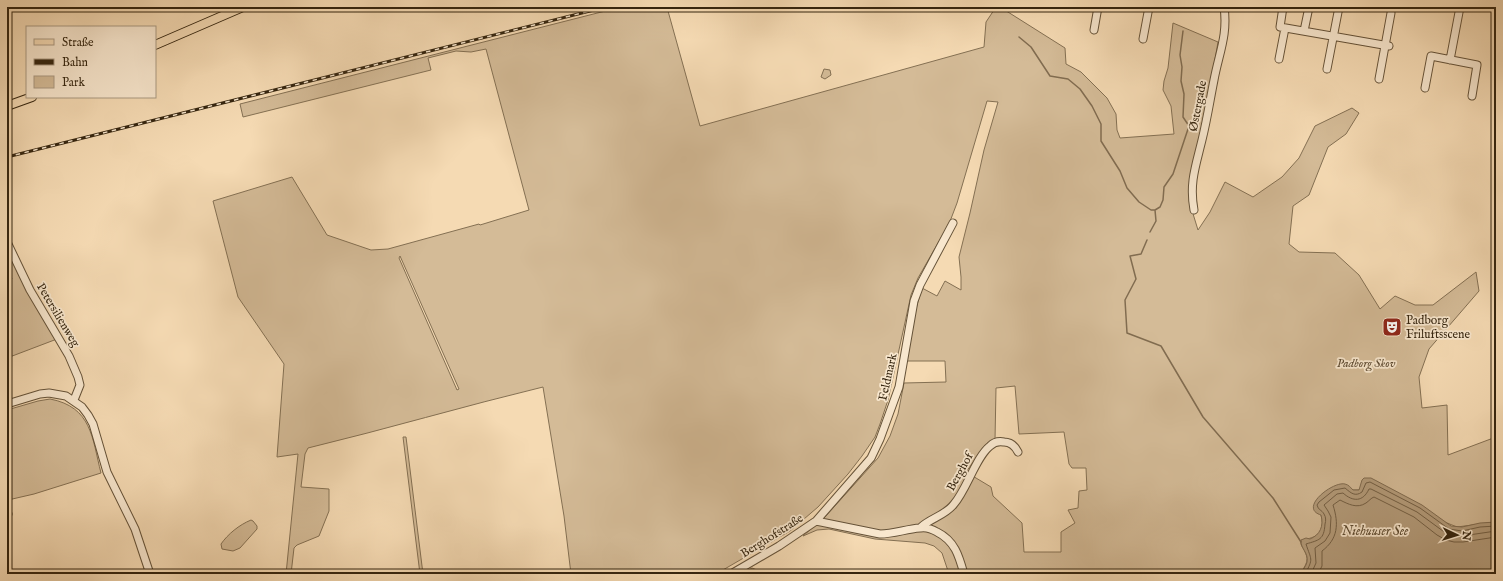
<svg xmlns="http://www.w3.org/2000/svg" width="1503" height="581" font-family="'IM FELL English',serif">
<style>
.green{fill:#d4bb97;stroke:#847053;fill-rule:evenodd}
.water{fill:#b49c7b;stroke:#816c50}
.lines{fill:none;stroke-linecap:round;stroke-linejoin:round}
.shore{stroke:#746045;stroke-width:1}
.stream{stroke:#816c50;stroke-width:1.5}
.minor-casing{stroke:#655238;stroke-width:9}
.major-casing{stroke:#35250f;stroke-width:10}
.minor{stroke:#f8e7ce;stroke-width:7}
.major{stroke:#f5dab3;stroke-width:8}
.rail-casing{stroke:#35250f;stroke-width:3}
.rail{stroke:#f8e7ce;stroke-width:1.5;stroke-dasharray:4.5;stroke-linecap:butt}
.labels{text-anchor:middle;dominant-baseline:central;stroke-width:3.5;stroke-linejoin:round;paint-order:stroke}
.street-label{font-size:12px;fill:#35250f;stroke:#f8e7ce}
.poi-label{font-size:12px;fill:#35250f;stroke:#f8e7ce;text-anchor:start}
.park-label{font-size:12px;font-style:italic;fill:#5d4a31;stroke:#f8e7ce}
.water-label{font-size:13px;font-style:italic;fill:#5b492f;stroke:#f8e7ce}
</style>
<rect width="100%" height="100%" fill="#f5dab3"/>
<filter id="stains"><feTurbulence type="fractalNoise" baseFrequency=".005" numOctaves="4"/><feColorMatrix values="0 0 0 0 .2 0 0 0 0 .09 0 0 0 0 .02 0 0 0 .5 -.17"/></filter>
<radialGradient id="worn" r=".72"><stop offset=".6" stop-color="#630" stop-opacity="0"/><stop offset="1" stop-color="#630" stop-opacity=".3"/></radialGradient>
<path class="green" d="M621 7H682L668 11 700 126 984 47 986 22 996 7H1000L1065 48 1066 64 1081 72 1107 98 1116 114 1117 130 1120 138 1174 134 1171 106 1163 90 1164 81 1168 68 1173 23 1218 42 1190 204 1198 230 1210 212 1225 182 1253 197 1282 177 1299 158 1315 126 1352 108 1359 113 1346 134 1328 147 1309 195 1293 206 1289 244 1299 252 1335 253 1359 275 1380 309 1395 296 1415 305H1433L1476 272 1479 291 1429 349 1419 377 1422 408 1447 405 1448 455 1496 437V522L1457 527 1360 488 1359 490H1353L1321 515C1329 542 1301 537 1301 542 1300 543 1302 547 1303 548 1310 560 1307 563 1300 574H949L942 553 934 546 925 543 875 539 829 529 817 530 803 536 825 517 878 458 890 436 898 414 904 383 946 382 945 361H907L915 312 922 288 937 296 945 281 961 290V277L959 257 970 213 984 150 998 102 987 101 957 203 949 224 918 278 911 295 888 400 880 424 875 437 862 456 848 474 818 507 790 531 716 574H571L564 516 543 387C464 406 387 429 308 448L305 454 301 487 329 489V511L319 536 297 545 294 548 291 574H286L298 454 277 457 284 364 238 297 213 201 292 177 327 235 371 250 388 249 479 224 480 225 529 210 486 49 471 52 456 51 428 58 431 70 243 117 240 104ZM400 256 459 389 457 390 399 258ZM1015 386 1019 434 1064 432 1069 464 1072 468H1086L1087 490 1079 491 1078 508 1068 510 1075 523 1061 532V552H1024L1022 523 993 496 991 487 966 472 982 450 995 440 996 388Z
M824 69 830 70 831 75 825 79 821 77Z
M7 249 57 339 7 358V288L9 287 12 278 7 273Z
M50 399C92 407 92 438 101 473L34 494 8 500 7 410 38 401Z
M403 437H406L423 574H420Z
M251 520 253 521 257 526V529L240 548 233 551 222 549 221 544C228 534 239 525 251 520Z
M752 568 767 574H742Z"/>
<path class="water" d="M1364 478H1371L1422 505 1451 526 1462 527 1480 523 1496 522V574H1300C1303 570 1306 566 1307 562 1309 553 1300 548 1301 540L1306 538 1310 539C1320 535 1324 526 1321 515 1298 508 1333 481 1345 484 1349 485 1350 487 1353 490H1359L1362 480Z"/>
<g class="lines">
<path class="shore" d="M1305 574C1314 558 1311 560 1306 544 1319 540 1324 540 1325 524 1326 521 1326 517 1324 514 1322 510 1318 510 1317 505L1319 502 1334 490 1345 488C1351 493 1355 497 1362 492L1366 483 1370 482 1420 508 1449 529 1462 531 1480 527 1496 526
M1311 574 1316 563 1315 548 1325 541 1330 533 1331 517 1328 511 1324 505 1337 494 1343 493C1353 502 1363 502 1369 489H1371L1417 512 1447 534 1455 536H1462L1496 531
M1318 574 1322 566V551C1338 539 1339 524 1333 505L1340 500C1348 504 1357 509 1366 503 1369 501 1371 498 1374 497L1414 517 1437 535 1446 540 1454 542H1463L1496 537"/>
<path class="stream" d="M1019 37 1031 47 1050 76 1068 79 1080 89 1092 106 1101 124V141L1120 171 1127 188 1139 202 1151 210H1155L1156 221 1150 232
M1155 210 1160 207 1163 200 1164 187 1173 174 1189 126 1183 117 1184 94 1181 81 1182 67 1180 55 1183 31
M1147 240 1141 254 1130 256 1136 279 1125 300 1127 333 1161 346 1203 417 1273 498 1301 542"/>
<defs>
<path id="minor" d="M1283 7 1280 27 1389 46
M1094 30 1098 7
M1304 31 1309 7
M1143 39 1149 7
M1279 59 1285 28
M1450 60 1460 7
M1327 69 1339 7
M1379 79 1391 13
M1425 88 1431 56 1477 65 1472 96
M1194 210C1189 183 1196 165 1202 140 1207 120 1210 100 1214 80 1219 53 1228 35 1224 7
M7 242 30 290 69 356 78 377 80 385 74 400
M7 404 40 394 49 393 66 396 82 407 88 415 93 424 107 472 135 529 150 574
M7 516 8 514
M816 521 880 534C894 534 906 529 920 528 925 527 932 529 937 532 955 541 959 556 964 574
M921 527C931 518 946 515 954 504 967 489 976 457 990 446 994 442 999 441 1004 442 1011 442 1015 446 1018 452
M731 574 779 546 816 521 871 458 880 439 899 387 914 301 920 285 953 223"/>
<path id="major" d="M155 45 243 7
M7 106 32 97"/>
</defs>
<use href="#minor" class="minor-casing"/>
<use href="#major" class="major-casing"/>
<use href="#minor" class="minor"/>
<use href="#major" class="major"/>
<defs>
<path id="rail" d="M7 157 606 7"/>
</defs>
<use href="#rail" class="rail-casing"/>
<use href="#rail" class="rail"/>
</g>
<defs>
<symbol id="theatre-square" viewBox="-11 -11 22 22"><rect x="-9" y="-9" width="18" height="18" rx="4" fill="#8f2418" stroke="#f8e7ce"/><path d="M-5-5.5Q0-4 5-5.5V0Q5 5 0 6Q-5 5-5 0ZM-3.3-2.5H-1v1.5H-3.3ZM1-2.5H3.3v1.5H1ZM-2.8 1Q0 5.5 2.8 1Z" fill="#fff"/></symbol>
</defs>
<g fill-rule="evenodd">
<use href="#theatre-square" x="1381" y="316" width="22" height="22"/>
</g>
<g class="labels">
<g class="street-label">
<text transform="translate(1198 106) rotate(-79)">Østergade</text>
<text transform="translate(58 315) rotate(59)">Petersilienweg</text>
<text transform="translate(888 377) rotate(-77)">Feldmark</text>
<text transform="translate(960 472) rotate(-61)">Berghof</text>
<text transform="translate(772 536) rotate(-32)">Berghofstraße</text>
</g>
<g class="poi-label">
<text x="1406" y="320">Padborg<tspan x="1406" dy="14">Friluftsscene</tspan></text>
</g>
<g class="park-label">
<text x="1366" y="363">Padborg Skov</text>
</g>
<g class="water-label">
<text x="1375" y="531">Niehuuser See</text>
</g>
</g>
<rect width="1503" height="581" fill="none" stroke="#f5dab3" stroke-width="24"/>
<rect x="8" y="8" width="1487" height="565" fill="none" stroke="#35250f" stroke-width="2"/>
<rect x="12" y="12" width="1479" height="557" fill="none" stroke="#35250f"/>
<rect x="26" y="26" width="130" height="72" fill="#f8e7ce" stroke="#aa9982"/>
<rect x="34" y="39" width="20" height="6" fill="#f5dab3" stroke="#aa9982"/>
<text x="62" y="46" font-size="12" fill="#35250f">Straße</text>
<rect x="34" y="59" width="20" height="6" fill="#35250f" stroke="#aa9982"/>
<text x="62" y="66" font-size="12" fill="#35250f">Bahn</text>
<rect x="34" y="76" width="20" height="12" fill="#d4bb97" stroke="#aa9982"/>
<text x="62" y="86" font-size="12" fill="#35250f">Park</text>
<g transform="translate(1457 535) rotate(94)" stroke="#f8e7ce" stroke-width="3" paint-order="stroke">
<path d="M0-3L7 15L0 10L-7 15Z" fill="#35250f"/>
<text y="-6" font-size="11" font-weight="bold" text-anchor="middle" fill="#35250f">N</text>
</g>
<rect width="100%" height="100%" filter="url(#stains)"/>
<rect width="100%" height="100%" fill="url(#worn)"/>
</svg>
